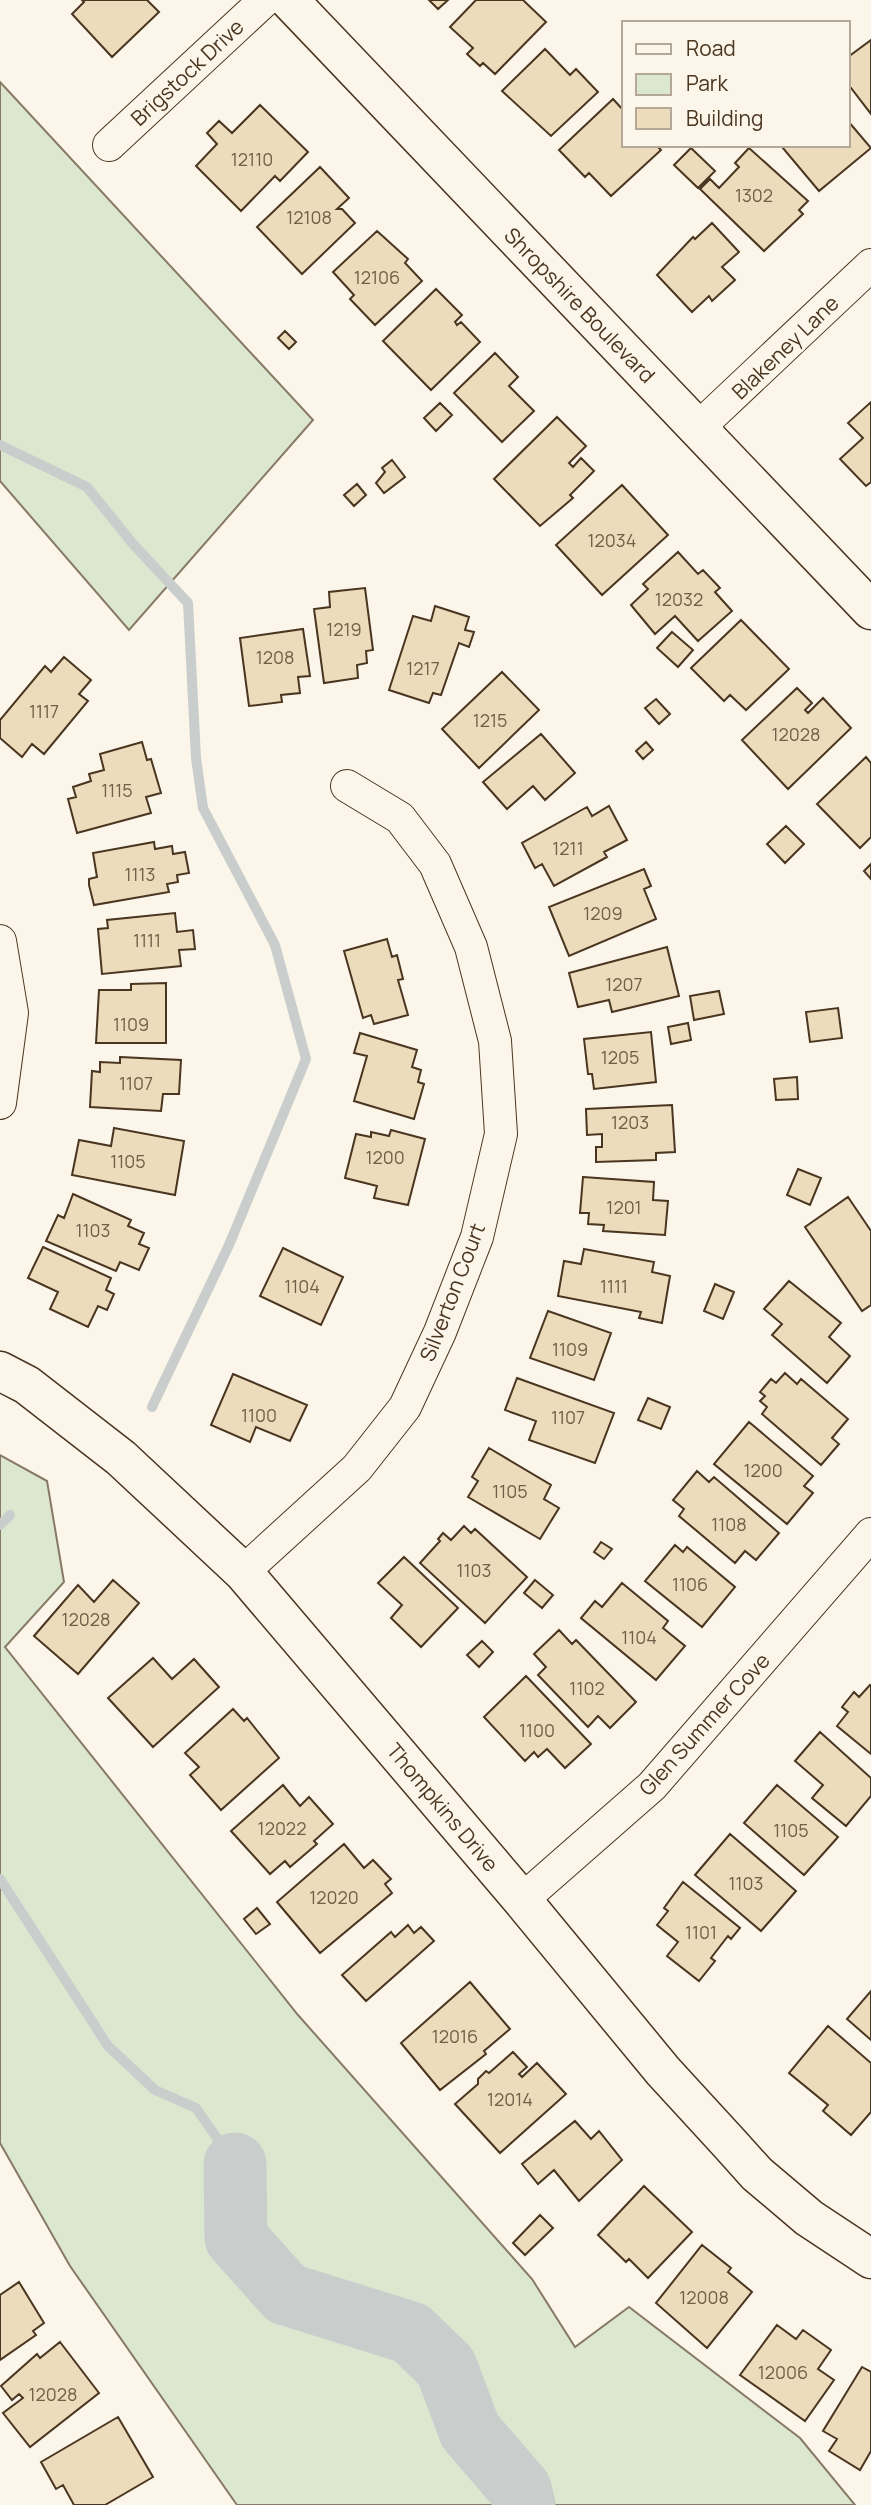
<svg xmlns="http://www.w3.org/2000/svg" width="871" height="2505" font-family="Manrope,sans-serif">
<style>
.green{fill:#dce7d0;stroke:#887966;stroke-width:2}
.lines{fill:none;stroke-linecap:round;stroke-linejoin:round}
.stream{stroke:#c9cecd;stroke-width:10}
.river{stroke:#c9cecd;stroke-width:63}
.building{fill:#ecdcbc;stroke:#4a3520;stroke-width:2}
.minor-casing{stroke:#4a3520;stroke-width:34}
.tertiary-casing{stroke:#4a3520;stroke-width:41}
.minor{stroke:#fbf6e9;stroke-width:32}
.tertiary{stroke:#fbf6e9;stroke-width:38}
.labels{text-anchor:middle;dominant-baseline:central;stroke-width:5;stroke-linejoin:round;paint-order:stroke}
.number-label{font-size:18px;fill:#725f47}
.street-label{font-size:21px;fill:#4a3520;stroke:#fbf6e9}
</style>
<rect width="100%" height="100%" fill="#fbf6e9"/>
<path class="green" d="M0 82 313 420 129 630 0 481Z
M0 1455 47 1481 64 1582 5 1647 298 2015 532 2279 575 2347 629 2307 800 2438 855 2505H237L70 2266 0 2143Z"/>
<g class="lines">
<path class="stream" d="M0 445 87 487 133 544 188 603 196 758 203 808 275 945 306 1059 229 1245 152 1407
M0 1525 10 1515
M0 1879 108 2046 155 2090 196 2108 235 2164"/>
<path class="river" d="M235 2164 236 2238 286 2294 411 2333 446 2367 470 2431 520 2489 524 2505"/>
</g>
<path class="building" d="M82 0H147L159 12 112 57 72 14 84 2Z
M429 0H448L438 9Z
M476 0H523L546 22 495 74 483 63 480 66 467 54 473 48 450 27Z
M871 40V114L848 84V57Z
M545 49 570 75 576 69 598 92 551 136 502 91Z
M613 99 624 111V145H656L661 150 611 196 589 173 585 177 559 150Z
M260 105 308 152 280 181 275 176 241 211 196 166 217 144 207 133 219 121 232 133Z
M848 121 871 148 819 191 782 147 848 145Z
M691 148 715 171 698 188 674 165Z
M749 148 808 201 799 210 803 214 764 251 700 189 710 179 719 188 739 167 735 163Z
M320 167 349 198 337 209H342L355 223 302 274 257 227Z
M712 223 739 252 722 267 735 280 712 301 709 296 692 312 657 275 693 237 695 239Z
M377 231 408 259 405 263 422 281 375 325 350 299 354 295 333 272Z
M436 289 462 315 455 322 457 325 461 322 480 342 431 390 383 341Z
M285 331 296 342 289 349 278 338Z
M495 353 518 377 509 386 534 411 502 442 454 393Z
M871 402V482L866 486 840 459 863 438 848 423Z
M440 403 452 415 436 431 424 418Z
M557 417 586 446 569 463 573 467 581 458 594 471 570 495 573 498 540 526 494 479Z
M392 460 405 477 384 493 376 483 385 472 382 468Z
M357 484 366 495 354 506 344 495Z
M622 485 668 535 602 595 556 545Z
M678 552 698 574 703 570 720 588 715 592 732 611 698 641 675 616 655 634 631 605 648 589 643 584Z
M365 588 373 650 366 651 367 663 357 665 358 678 324 683 314 609 330 607 329 592Z
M435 606 469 617 465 630 474 632 469 647 459 643 441 695 433 693 429 703 389 690 413 616 431 621Z
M741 620 789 669 746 710 730 695 724 701 691 668Z
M303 629 310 676 298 677 300 693 281 695 282 702 249 706 240 638Z
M672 632 693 650 678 667 657 648Z
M64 657 91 680 79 694 88 701 44 754 32 744 22 757 0 738V720L45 666 51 672Z
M502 672 539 710 479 768 442 729Z
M797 688 812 703 805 710 808 713 823 698 851 728 788 789 742 740Z
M656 699 670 714 659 724 645 708Z
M541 734 575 773 545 800 533 786 507 809 483 782Z
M142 742 147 760 151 759 161 793 146 797 151 813 77 833 68 799 76 797 73 787 91 781 89 774 104 770 100 754Z
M646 742 653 750 643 759 636 751Z
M866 757 871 763V837L860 848 817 804Z
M609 806 627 840 604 852 607 857 554 886 542 864 535 868 522 843 587 807 592 816Z
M786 826 804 844 785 863 767 844Z
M154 842 155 849 172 846 173 854 185 852 189 873 177 875 178 882 167 884 169 892 94 905 89 885V879L97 877 93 853Z
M871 864V879L864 871Z
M644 869 651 886 644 889 656 919 569 956 549 907Z
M175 913 177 932 193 930 195 949 179 950 181 966 102 974 98 929 108 928 107 920Z
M387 939 392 957 397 955 403 979 398 980 408 1015 374 1024 371 1015 363 1018 344 951Z
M667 947 679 996 612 1012 609 1000 578 1007 569 973Z
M166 983V1043H96L99 990H131V984Z
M719 991 724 1014 694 1020 690 996Z
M838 1008 842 1038 810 1042 806 1012Z
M688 1023 691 1040 671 1044 668 1027Z
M651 1032 656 1082 594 1089 592 1074H588L584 1039Z
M360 1033 417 1050 412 1067 421 1070 418 1082 424 1084 414 1119 354 1101 367 1056 354 1053Z
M120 1057 181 1060 179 1094H163L161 1111 90 1107 92 1071 100 1072V1062L120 1063Z
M797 1077 798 1099 776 1100 774 1079Z
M672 1105 675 1152 656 1153V1160L596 1162V1147H602V1134L587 1135 586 1109Z
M114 1128 184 1141 175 1195 72 1175 79 1140 111 1146Z
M391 1130 425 1139 408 1205 374 1198 377 1186 345 1178 356 1134 371 1137V1132L389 1136Z
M798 1169 821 1178 810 1205 787 1195Z
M583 1177 654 1182 653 1200 668 1201 665 1235 603 1231 604 1225 588 1224 589 1213H580Z
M73 1194 131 1220 128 1226 144 1233 139 1244 149 1248 139 1270 120 1262 116 1271 46 1241 58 1215 64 1218Z
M848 1197 871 1231V1305L862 1311 805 1227Z
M43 1247 111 1278 106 1290 114 1294 107 1310 98 1306 88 1327 50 1309 58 1292 28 1278Z
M283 1248 343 1277 321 1325 260 1296Z
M584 1249 654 1262 652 1272 670 1276 662 1323 639 1318 641 1312 558 1296 564 1261 581 1264Z
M789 1281 841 1323 829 1337 850 1356 827 1383 772 1335 782 1324 764 1309Z
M715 1284 734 1292 723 1319 704 1311Z
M548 1311 611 1333 594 1380 530 1358Z
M785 1373 797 1384 801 1379 848 1419 832 1438 839 1444 821 1465 762 1414 767 1407 760 1401 765 1396 760 1392 771 1379 776 1383Z
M233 1374 307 1405 290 1441 256 1427 250 1442 211 1425Z
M517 1378 614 1413 595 1463 529 1440 536 1421 505 1410Z
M648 1398 670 1407 661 1429 638 1420Z
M749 1422 813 1476 804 1486 813 1493 787 1524 714 1464Z
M489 1448 551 1485 544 1499 559 1508 540 1539 468 1497 478 1481 472 1477Z
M697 1471 709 1482 714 1477 779 1533 756 1560 745 1551 735 1563 679 1516 684 1509 673 1500Z
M464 1526 471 1533 475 1529 527 1577 485 1623 420 1563 440 1541 438 1539 443 1533 451 1540Z
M601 1542 612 1549 604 1559 594 1552Z
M675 1545 683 1552 687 1547 735 1587 702 1627 645 1581Z
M404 1557 458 1608 421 1647 391 1618 402 1605 378 1583Z
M113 1580 139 1603 78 1674 34 1636 78 1585 94 1602Z
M535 1580 553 1595 542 1608 524 1593Z
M622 1583 668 1621 663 1628 685 1646 656 1680 581 1618 595 1601 602 1607Z
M559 1630 572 1644 576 1640 636 1702 610 1728 598 1716 588 1727 538 1675 546 1667 534 1654Z
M482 1641 493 1652 479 1667 467 1655Z
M153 1658 172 1679 194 1659 219 1687 153 1747 108 1698Z
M526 1676 591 1744 565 1768 547 1749 538 1757 534 1752 525 1761 484 1717Z
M870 1685 871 1686V1754L837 1726 848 1712 842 1707 854 1692 859 1697Z
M233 1709 244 1721 247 1718 279 1758 221 1810 190 1775 199 1767 185 1753Z
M820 1732 871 1778V1796L846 1826 812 1798 823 1785 795 1761Z
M283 1785 300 1806 309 1797 333 1824 314 1841 317 1844 290 1867 285 1861 270 1874 231 1831Z
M777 1785 838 1837 804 1875 744 1823Z
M730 1834 796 1891 761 1931 695 1875Z
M344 1844 364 1868 373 1860 391 1879 385 1884 392 1893 320 1953 277 1902Z
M683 1882 740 1928 731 1939 728 1936 711 1958 715 1961 699 1981 667 1956 678 1942 657 1925 668 1911 664 1908Z
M257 1908 270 1924 256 1934 244 1919Z
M408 1925 414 1933 421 1927 434 1941 366 2001 342 1975 391 1932 395 1937Z
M470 1982 510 2029 484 2051 486 2054 440 2090 401 2043Z
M871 1991V2040L847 2019Z
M828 2026 871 2063V2112L851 2135 823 2111 828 2105 789 2073Z
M513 2052 527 2067 519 2074 522 2077 537 2063 566 2094 500 2153 455 2104 478 2084V2079L486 2071 489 2073Z
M575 2121 591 2139 599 2131 622 2160 579 2201 554 2170 538 2184 522 2164Z
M644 2186 692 2232 648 2278 629 2259 626 2262 598 2235Z
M540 2215 553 2228 525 2255 513 2243Z
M702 2245 731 2268 728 2272 752 2292 707 2348 656 2303Z
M19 2282 44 2323 33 2331 36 2335 0 2360V2295Z
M777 2325 796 2339 803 2330 831 2350 818 2369 834 2380 805 2421 740 2375Z
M60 2342 99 2393 30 2447 3 2413 23 2398 19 2394 12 2400 1 2386 37 2354 40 2358Z
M862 2367 871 2372V2451L860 2470 829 2451 837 2439 823 2431Z
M118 2417 153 2477 105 2505H74L63 2485 56 2489 41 2462Z"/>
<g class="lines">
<defs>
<path id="minor" d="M109 145 265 0
M697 429 871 265
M0 941 12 1013 0 1103
M243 1572 357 1468 405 1407 440 1332 477 1237 501 1134 495 1041 471 947 435 864 400 818 347 786
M522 1900 652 1786 871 1534"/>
<path id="tertiary" d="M289 0 871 610
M0 1371 27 1385 121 1458 243 1572 522 1900 663 2071 730 2144 757 2174 809 2218 871 2259"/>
</defs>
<use href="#minor" class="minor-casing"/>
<use href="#tertiary" class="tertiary-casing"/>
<use href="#minor" class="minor"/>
<use href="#tertiary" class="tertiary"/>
</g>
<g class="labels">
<g class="number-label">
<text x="252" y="159">12110</text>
<text x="754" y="195">1302</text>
<text x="309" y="217">12108</text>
<text x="377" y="277">12106</text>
<text x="612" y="540">12034</text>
<text x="679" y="599">12032</text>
<text x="344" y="629">1219</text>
<text x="275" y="657">1208</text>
<text x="423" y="668">1217</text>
<text x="44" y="711">1117</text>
<text x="490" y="720">1215</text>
<text x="796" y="734">12028</text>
<text x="117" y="790">1115</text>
<text x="568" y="848">1211</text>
<text x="140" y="874">1113</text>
<text x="603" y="913">1209</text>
<text x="147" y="940">1111</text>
<text x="624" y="984">1207</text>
<text x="131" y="1024">1109</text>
<text x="620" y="1057">1205</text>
<text x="136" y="1083">1107</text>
<text x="630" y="1122">1203</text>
<text x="385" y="1157">1200</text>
<text x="128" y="1161">1105</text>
<text x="624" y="1207">1201</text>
<text x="93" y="1230">1103</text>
<text x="302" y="1286">1104</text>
<text x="614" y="1286">1111</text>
<text x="570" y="1349">1109</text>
<text x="259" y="1415">1100</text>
<text x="568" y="1417">1107</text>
<text x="763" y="1470">1200</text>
<text x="510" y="1491">1105</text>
<text x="729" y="1524">1108</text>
<text x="474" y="1570">1103</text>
<text x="690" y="1584">1106</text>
<text x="86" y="1619">12028</text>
<text x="639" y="1637">1104</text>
<text x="587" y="1688">1102</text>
<text x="537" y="1730">1100</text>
<text x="282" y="1828">12022</text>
<text x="791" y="1830">1105</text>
<text x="746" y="1883">1103</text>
<text x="334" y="1897">12020</text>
<text x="701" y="1932">1101</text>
<text x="455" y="2036">12016</text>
<text x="510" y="2099">12014</text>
<text x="704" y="2297">12008</text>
<text x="783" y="2372">12006</text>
<text x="53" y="2394">12028</text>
</g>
<g class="street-label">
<text transform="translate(187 72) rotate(-43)">Brigstock Drive</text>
<text transform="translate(580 305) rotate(46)">Shropshire Boulevard</text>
<text transform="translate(785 347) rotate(-44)">Blakeney Lane</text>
<text transform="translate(452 1292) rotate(-69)">Silverton Court</text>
<text transform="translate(704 1724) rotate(-48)">Glen Summer Cove</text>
<text transform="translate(443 1807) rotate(50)">Thompkins Drive</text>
</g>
</g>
<rect x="622" y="21" width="228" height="126" fill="#fbf6e9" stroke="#b4a999" stroke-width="2"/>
<rect x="636" y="44" width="35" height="10" fill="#fbf6e9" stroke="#b4a999" stroke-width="2"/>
<text x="686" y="56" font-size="21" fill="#4a3520">Road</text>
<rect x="636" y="74" width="35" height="21" fill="#dce7d0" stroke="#b4a999" stroke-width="2"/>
<text x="686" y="91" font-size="21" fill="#4a3520">Park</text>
<rect x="636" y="108" width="35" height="21" fill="#ecdcbc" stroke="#b4a999" stroke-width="2"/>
<text x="686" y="126" font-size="21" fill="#4a3520">Building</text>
</svg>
